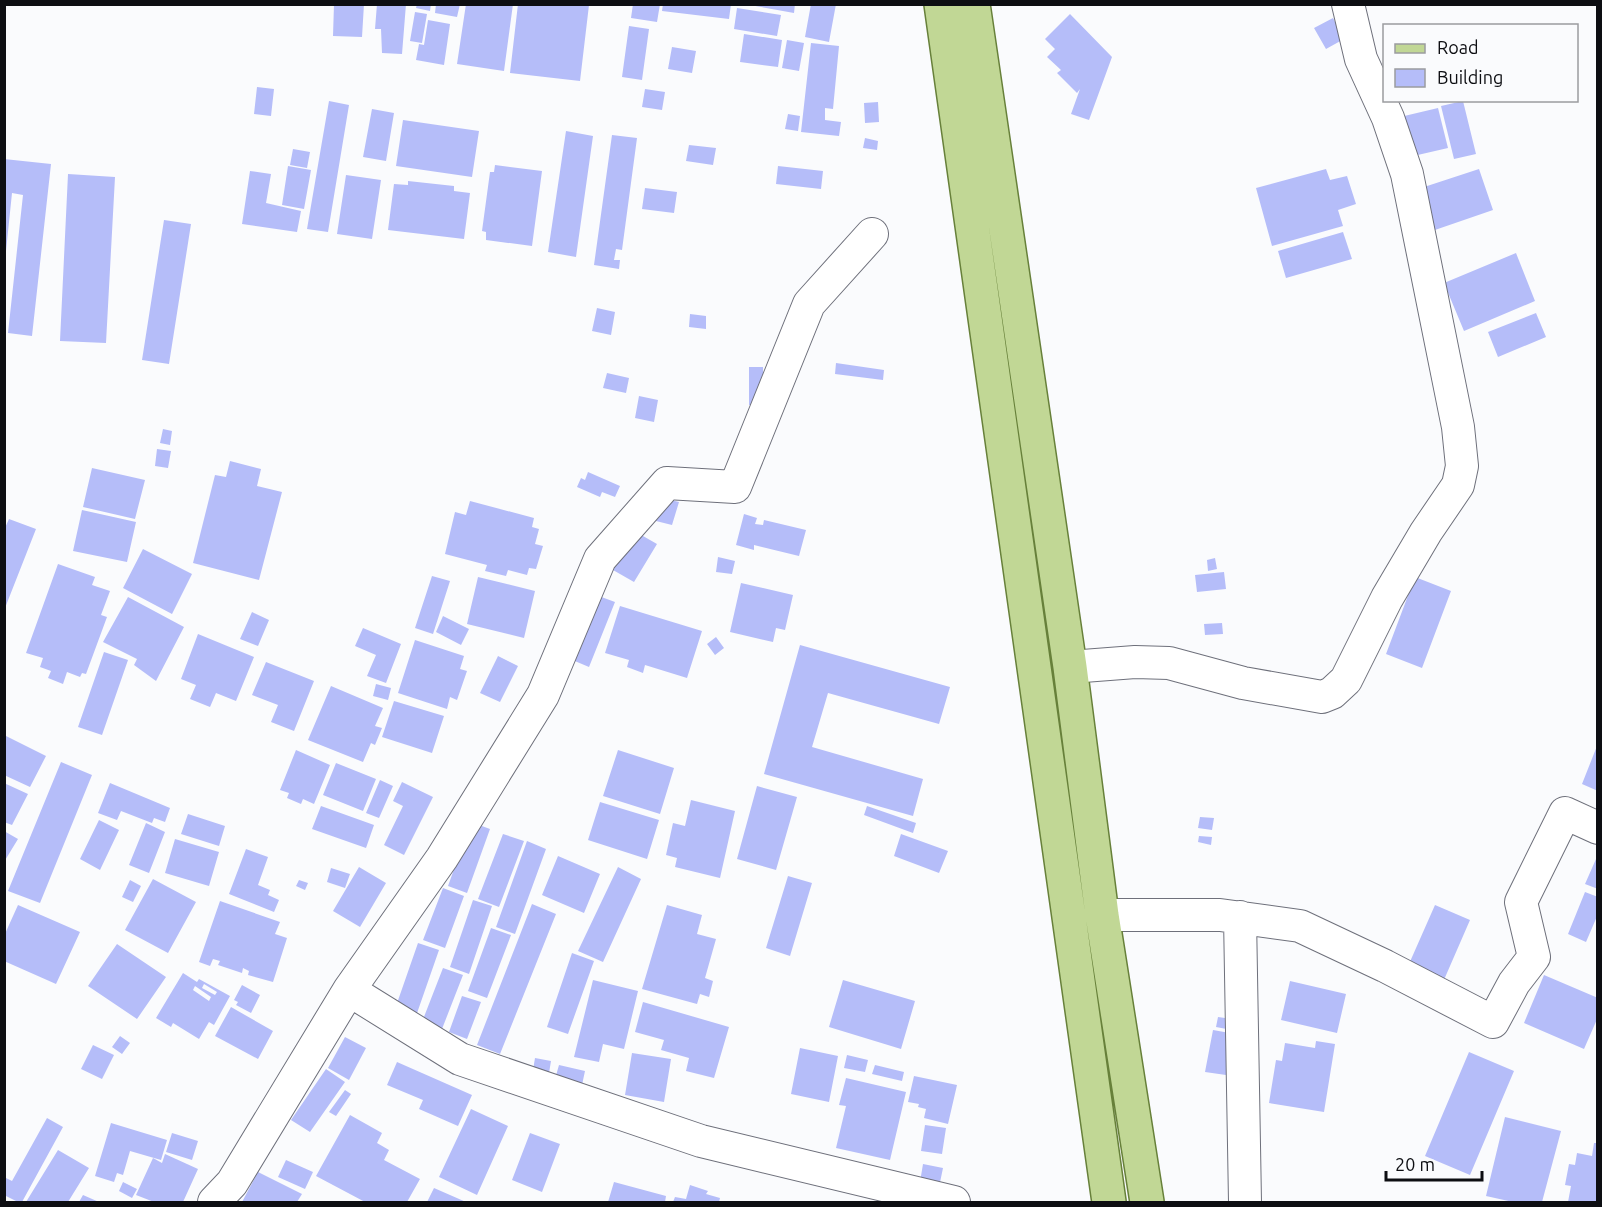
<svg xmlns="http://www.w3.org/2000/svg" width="1602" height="1207" font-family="Ubuntu,sans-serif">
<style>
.building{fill:#b5bdf9;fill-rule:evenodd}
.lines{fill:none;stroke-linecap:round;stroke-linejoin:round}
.minor-casing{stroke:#6e707b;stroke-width:34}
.major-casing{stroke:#67803a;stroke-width:36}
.minor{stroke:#fff;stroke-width:32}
.major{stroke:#c1d795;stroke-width:33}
</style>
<rect width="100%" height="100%" fill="#fafbfd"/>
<path class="building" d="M334 4H364L362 37 333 36Z
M377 4H406L402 54 382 53 381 29H375Z
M417 4H431L430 11 416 8Z
M436 4H460L457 17 435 13Z
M466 4H513L504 71 457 64Z
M518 4 589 5 580 81 510 73Z
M633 4H660L657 22 631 18Z
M663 4H731L729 19 662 11Z
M744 4H795L794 13Z
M811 4H836L829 42 805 37Z
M737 8 781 15 777 36 734 29Z
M415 12 427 14 422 43 410 41Z
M1070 14 1112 57 1089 120 1071 114 1080 89 1077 93 1057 73 1061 70 1047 57 1055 49 1045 39Z
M1333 18 1344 39 1326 49 1314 28Z
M428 20 450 24 444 65 416 60 419 44 424 45Z
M629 26 649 29 642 80 622 77Z
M744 34 782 40 778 67 740 62Z
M787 40 804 43 799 71 782 68Z
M811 43 839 46 833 109 825 108V120L841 122 839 136 801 132Z
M672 47 696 51 692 73 668 69Z
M257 87 274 89 271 116 254 114Z
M645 89 665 92 662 110 642 107Z
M329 101 349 105 328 232 307 229Z
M1463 101 1476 154 1454 159 1441 106Z
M878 102 879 122 865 123 864 103Z
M1438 108 1448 148 1409 157 1400 117Z
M372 109 394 113 386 161 363 157Z
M788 114 800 116 798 131 785 129Z
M403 120 479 131 472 177 396 166Z
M566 131 593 136 576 257 548 252Z
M612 135 637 138 622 250 616 249 614 260H620L619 269 594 265Z
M865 138 878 141 877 150 863 148Z
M689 145 716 148 713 165 686 161Z
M293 149 310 152 307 168 290 165Z
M4 159 51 164 32 336 8 333 23 195 12 193 6 251 4 250Z
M495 165 542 171 532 246 486 240V232L482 231 490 172H494Z
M288 166 311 170 304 209 282 205Z
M778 166 823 171 821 189 776 184Z
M1326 169 1330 180 1347 176 1356 204 1338 210 1343 226 1272 246 1256 188Z
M1479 169 1493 210 1432 231 1418 189Z
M250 171 271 174 266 203 301 211 297 232 242 224Z
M68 174 115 177 106 343 60 341Z
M346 175 381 180 372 239 337 234Z
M408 181 454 186V191L470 193 464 239 388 230 394 184 408 185Z
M645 188 677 192 674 213 642 209Z
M164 220 191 224 169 364 142 360Z
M1343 232 1352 259 1286 278 1278 251Z
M1516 253 1535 301 1464 331 1444 283Z
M597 308 615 312 611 335 592 331Z
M1536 313 1546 337 1498 357 1488 332Z
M690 314 706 316V329L689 327Z
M836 363 884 370 883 380 835 374Z
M749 367H763L764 405H749Z
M607 373 629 378 626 393 603 388Z
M639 396 658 400 654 422 635 418Z
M163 429 172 431 170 445 160 443Z
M157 449 171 451 168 468 155 466Z
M230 461 261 469 257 486 282 492 259 580 193 563 215 475 226 477Z
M92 468 145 480 135 519 83 507Z
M588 472 620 486 615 497 602 492 600 497 577 487 581 478 585 480Z
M658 497 679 502 672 525 652 520Z
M470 501 534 518 532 527 539 529 535 544 543 546 536 569 529 568 527 575 508 570 506 576 485 571 487 565 445 554 455 512 466 515Z
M82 510 136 522 127 562 73 551Z
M744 514 757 518 755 524 763 525 764 520 806 530 799 556 754 545V550L736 545Z
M9 519 36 529 5 608 4 530Z
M636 532 657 544 634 582 613 570Z
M143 549 192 574 172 614 123 588Z
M718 557 735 561 732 574 716 572Z
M1215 558 1217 569 1208 571 1207 560Z
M58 564 95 577 92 585 110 591 101 615 107 617 86 674 82 673 80 677 67 672 63 684 48 678 51 671 40 667 43 658 26 653Z
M1224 572 1226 589 1197 592 1195 575Z
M432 576 450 581 433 634 415 628Z
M478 577 535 591 524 638 467 624Z
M1415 577 1451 591 1422 668 1386 654Z
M741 583 793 595 785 630 776 628 773 642 730 632Z
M596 595 615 602 589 667 570 659Z
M128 597 184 627 156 681 134 665 137 659 103 642Z
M620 606 702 631 687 678 645 665 643 673 627 667 629 660 605 653Z
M252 612 269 620 258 646 240 639Z
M443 616 469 629 461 645 436 632Z
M1222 623 1223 634 1205 635 1204 624Z
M363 628 401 644 386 683 367 676 376 655 355 646Z
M198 634 254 657 236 701 216 693 210 707 190 699 196 685 181 679Z
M716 637 724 648 715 655 707 644Z
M415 640 464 656 460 669 467 671 457 700 450 697 447 709 398 693Z
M800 645 950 687 939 724 828 693 812 747 923 779 913 816 764 774Z
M104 652 128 660 102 735 78 727Z
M498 656 518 666 500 702 480 693Z
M266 662 314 681 294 731 271 722 278 705 252 695Z
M376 684 391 688 388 700 373 696Z
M331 686 383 708 375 726 382 728 375 745 371 743 363 762 308 740Z
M394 701 444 716 432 753 382 737Z
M4 735 46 756 30 787 4 775Z
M1597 746H1598V791L1582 784Z
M296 750 330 765 314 804 303 799 301 804 287 798 289 793 280 790Z
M618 750 674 768 660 814 603 796Z
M61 762 92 775 40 903 8 891Z
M336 763 376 779 363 811 323 795Z
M380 780 393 786 379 818 366 813Z
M402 782 433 797 404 855 384 845 403 806 393 801Z
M4 783 28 794 12 825 4 822Z
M110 783 170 808 165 822 154 818 152 823 121 811 117 820 98 813Z
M757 786 797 797 776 870 737 859Z
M691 800 735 811 720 878 675 867 677 858 666 855 673 823 685 826Z
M600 802 659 820 647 859 588 840Z
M321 806 374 825 366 848 312 829Z
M867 806 916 823 913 833 864 815Z
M188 814 225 826 219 846 181 834Z
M1200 817 1214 818 1212 830 1198 828Z
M99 820 119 830 100 870 80 859Z
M471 822 490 829 467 893 448 886Z
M146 823 165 832 149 873 129 865Z
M4 831 18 839 4 862Z
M503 834 524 841 499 907 478 899Z
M901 834 948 851 939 873 894 856Z
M1199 836 1212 837 1211 845 1198 842Z
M175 839 219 852 209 886 165 873Z
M527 841 546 849 515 934 496 927Z
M246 849 268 857 258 885 270 890 268 895 279 900 274 912 229 894Z
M558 856 600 874 584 913 542 895Z
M1596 859 1598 860V889L1585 884Z
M359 867 386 883 360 927 333 911Z
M618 867 641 879 603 962 578 951Z
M331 868 350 874 345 888 327 882Z
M788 876 812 883 790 956 766 948Z
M153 879 196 902 168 953 125 930Z
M130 880 141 886 133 902 122 897Z
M299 880 308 883 305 890 296 886Z
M443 888 464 896 445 948 423 940Z
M1585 892 1598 897V914L1586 942 1568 934Z
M473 900 492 906 469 974 450 967Z
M220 901 280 922 275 934 287 938 273 982 248 975 249 971 243 968 242 973 218 965 220 961 213 959 210 966 199 962Z
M532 904 556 914 500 1054 477 1045Z
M18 905 80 932 56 984 4 961V936Z
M667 905 702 915 697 934 716 939 705 978 713 981 709 997 700 994 697 1004 642 989Z
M1435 905 1470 920 1440 989 1405 973Z
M491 928 511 935 487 998 468 991Z
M418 943 439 950 416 1016 395 1009Z
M117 944 166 977 137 1019 88 986Z
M572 953 594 961 568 1034 547 1027Z
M443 968 463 975 442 1029 422 1022Z
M183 973 197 982 199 979 230 996 214 1025 209 1022 199 1039 173 1023 171 1027 156 1018ZM204 984 217 992 215 995 202 988ZM195 986 211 997 209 1001 193 990Z
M1544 975 1598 998V1017L1584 1049 1524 1023Z
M593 980 638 991 624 1049 603 1044 599 1062 574 1057Z
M843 980 915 1001 901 1049 829 1027Z
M1290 981 1346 994 1337 1033 1281 1020Z
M242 985 260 995 251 1013 236 1005 238 1002 234 1000Z
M462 996 481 1002 467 1039 449 1032Z
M643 1002 729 1027 714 1078 686 1071 689 1058 661 1050 664 1040 635 1032Z
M231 1007 273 1031 258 1059 215 1036Z
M1218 1017 1239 1020 1237 1031 1216 1027Z
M1213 1030 1241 1035 1233 1076 1205 1072Z
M120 1036 130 1043 122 1054 112 1047Z
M345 1037 366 1048 349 1080 328 1068Z
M1316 1041 1335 1044 1324 1112 1269 1103 1276 1060 1282 1061 1285 1043 1315 1048Z
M93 1045 114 1055 102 1079 81 1069Z
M800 1048 838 1056 829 1102 791 1094Z
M1469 1052 1514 1071 1470 1175 1425 1156Z
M632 1053 671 1059 664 1102 625 1095Z
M847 1055 868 1060 865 1072 844 1068Z
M535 1058 551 1061 549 1073 533 1070Z
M397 1062 472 1095 458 1126 419 1109 423 1100 387 1085Z
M559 1065 585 1071 582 1085 555 1079Z
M875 1065 904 1072 902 1081 872 1074Z
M326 1069 345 1082 310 1132 291 1120Z
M914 1076 957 1085 948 1124 924 1118 926 1109 918 1107 919 1104 908 1102Z
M846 1078 906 1092 890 1160 836 1148 846 1106 839 1105Z
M345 1090 351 1094 336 1116 329 1112Z
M471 1109 508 1126 477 1195 439 1177Z
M350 1115 382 1133 377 1143 389 1150 384 1160 420 1179 407 1202H365L316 1176Z
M1505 1117 1561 1131 1542 1202H1513L1486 1196Z
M47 1118 63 1127 22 1202H18L4 1195V1177L12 1181Z
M111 1123 167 1140 161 1160 130 1151 123 1175 117 1173 114 1182 95 1176Z
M925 1125 946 1128 942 1154 921 1151Z
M172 1133 198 1141 192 1160 166 1152Z
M530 1133 560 1144 542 1192 512 1180Z
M1594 1143H1598V1202H1568L1571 1186 1565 1185 1569 1164 1575 1165 1577 1153 1592 1156Z
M58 1150 89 1168 68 1202H26Z
M165 1154 198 1169 183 1202H154L136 1195 153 1158 162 1163Z
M286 1160 313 1172 305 1189 278 1177Z
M923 1164 943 1168 938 1192 919 1188Z
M258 1172 302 1194 297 1202H242Z
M123 1182 137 1189 132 1198 119 1191Z
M614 1182 666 1196 665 1202H608Z
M690 1185 708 1191 706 1194 720 1198 719 1202H673L675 1197 686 1199Z
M434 1188 466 1202H427Z
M83 1195 99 1202H79Z"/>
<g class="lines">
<defs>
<path id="minor" d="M1070 667 1135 662 1169 663 1243 683 1322 697 1332 693 1346 680 1387 598 1426 532 1458 485 1462 466 1458 427 1407 174 1388 118 1361 59 1348 4
M1102 915H1220L1300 926 1385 966 1493 1022 1514 983 1534 957 1521 902 1565 813 1598 828
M1240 917 1245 1202
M349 990 460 1059 701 1141 954 1202
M214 1202 232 1183 349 990 442 858 543 695 600 559 667 483 735 487 809 304 872 234"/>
<path id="major" d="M941 4 1109 1202
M973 4 1070 667 1102 915 1147 1202"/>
</defs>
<use href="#minor" class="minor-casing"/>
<use href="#major" class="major-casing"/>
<use href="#minor" class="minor"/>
<use href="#major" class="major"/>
</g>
<rect width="1602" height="1207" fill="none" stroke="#0d0e12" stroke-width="12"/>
<rect x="1383" y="24" width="195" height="78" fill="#fafbfd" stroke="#9b9c9f" stroke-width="1.5"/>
<rect x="1395" y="44" width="30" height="9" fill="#c1d795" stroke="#9b9c9f" stroke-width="1.5"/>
<text x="1437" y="54" font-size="18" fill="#0d0e12">Road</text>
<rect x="1395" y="69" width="30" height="18" fill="#b5bdf9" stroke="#9b9c9f" stroke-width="1.5"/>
<text x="1437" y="84" font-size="18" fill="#0d0e12">Building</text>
<path d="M1386 1171v9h96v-9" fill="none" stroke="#0d0e12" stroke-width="3"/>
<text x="1395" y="1171" font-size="18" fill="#0d0e12" stroke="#fafbfd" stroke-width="4.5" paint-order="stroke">20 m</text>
</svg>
